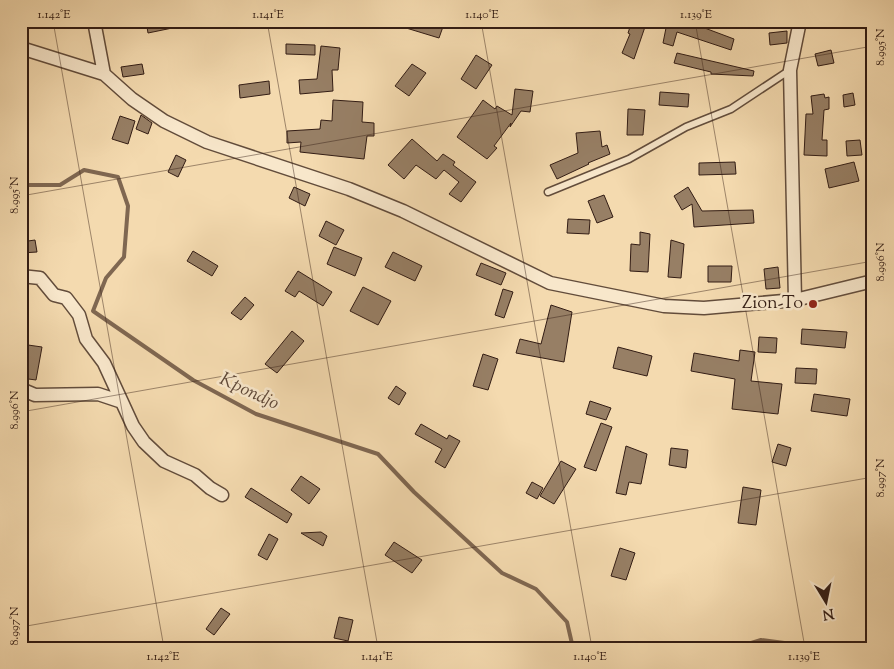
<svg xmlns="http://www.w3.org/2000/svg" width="894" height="669" font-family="'Sorts Mill Goudy',serif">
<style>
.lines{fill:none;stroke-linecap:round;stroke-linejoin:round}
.stream{stroke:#7f6751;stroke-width:4}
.building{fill:#977f65;stroke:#321c14}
.service-casing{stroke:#624c3b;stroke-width:9}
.minor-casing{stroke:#624c3b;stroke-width:15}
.service{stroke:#f8e7cb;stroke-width:6}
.minor{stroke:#f8e7cb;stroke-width:12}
.ticks{fill:none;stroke:#321c14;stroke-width:1;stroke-opacity:0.45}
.poi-dot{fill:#8f2418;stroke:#f8e7cb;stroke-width:2}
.labels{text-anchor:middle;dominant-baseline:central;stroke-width:5;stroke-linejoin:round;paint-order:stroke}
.poi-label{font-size:18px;fill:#321c14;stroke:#f8e7cb;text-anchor:end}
.water-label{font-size:19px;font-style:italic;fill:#5f4838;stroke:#f8e7cb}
.neatline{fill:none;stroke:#321c14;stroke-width:2}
.ticks-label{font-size:12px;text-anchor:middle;fill:#321c14}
</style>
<rect width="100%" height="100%" fill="#f4daaf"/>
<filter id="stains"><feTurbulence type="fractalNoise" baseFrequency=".004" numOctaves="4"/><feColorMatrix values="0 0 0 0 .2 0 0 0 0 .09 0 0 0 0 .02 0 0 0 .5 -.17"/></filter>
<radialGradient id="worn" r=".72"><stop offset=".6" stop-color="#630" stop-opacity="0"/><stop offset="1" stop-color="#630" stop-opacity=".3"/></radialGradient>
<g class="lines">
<path class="stream" d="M21 185H60L84 170 118 177 128 206 124 257 106 278 93 311 193 380 256 414 378 454 414 492 502 573 536 589 567 622 573 648
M735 648 761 640 822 648"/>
</g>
<path class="building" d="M146 21H181L182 26 148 33Z
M393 21H445L439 38 393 24Z
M632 21H647L634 59 622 53 630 34 628 33Z
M652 21H686L734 39 731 50 677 32 673 46 663 43 666 28 651 23Z
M787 31V43L770 45 769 33Z
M286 44 315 45V55L286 54Z
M321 46 340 48 338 70H332L333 91 300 94 299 80 317 79Z
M831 50 834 63 818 66 815 54Z
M677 53 754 71 753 76 711 74V72L674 63Z
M476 55 492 65 476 89 461 79Z
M142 64 144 74 123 77 121 67Z
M412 64 426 73 409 96 395 86Z
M269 81 270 94 240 98 239 85Z
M515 89 533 91 530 112 521 111 510 127 511 123 494 146 497 148 487 159 457 137 483 100 495 109 497 106 512 115Z
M660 92 689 94 688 107 659 105Z
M853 93 855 105 844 107 843 95Z
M824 94 825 98 829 97V109L824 110 822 140H827V156L804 155 806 114H813L811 96Z
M333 100 363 102 362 122 374 123V136H367L364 159 300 152 301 142 287 143V131L320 129 321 120 332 121Z
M628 109 645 110 643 135H627Z
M141 115 152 123 148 134 136 129Z
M120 116 135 121 128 144 112 139Z
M600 131 602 147 607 145 610 154 588 163 589 164 557 179 550 165 578 153 576 133Z
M412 139 437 161 443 154 455 162 453 165 476 182 461 202 449 194 459 182 444 170 436 179 416 165 404 179 388 165Z
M860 140 862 155 847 156 846 141Z
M176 155 186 160 178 177 168 172Z
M735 162 736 174 699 175V163Z
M854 162 859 181 829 188 825 169Z
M294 187 310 194 305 206 289 198Z
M688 187 702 211 753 210 754 223 694 227 692 204 682 210 674 196Z
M604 195 613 217 597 223 588 201Z
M568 219 590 220 589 234 567 233Z
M326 221 344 230 336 245 319 236Z
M640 232 650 234 648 272 630 271 631 244 640 245Z
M35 240 37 252 21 253V242Z
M671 240 684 244 681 278 668 277Z
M334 247 362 258 355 276 327 264Z
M193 251 218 266 212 276 187 261Z
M393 252 422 266 415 281 385 267Z
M481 263 506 273 501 285 476 275Z
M708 266H732L731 282H708Z
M778 267 780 288 766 289 764 269Z
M298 271 332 292 323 306 299 291 295 297 285 291Z
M363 287 391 301 378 325 350 311Z
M503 289 513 292 504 318 495 315Z
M245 297 254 305 241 320 231 313Z
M551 305 572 312 564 362 516 353 520 339 541 344Z
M802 329 847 332 845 348 801 344Z
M292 331 304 341 277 373 265 364Z
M759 337 777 338 776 353 758 352Z
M21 344 42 347 36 380 21 378Z
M618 347 652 356 647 376 613 368Z
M740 350 755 352 751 381 782 384 778 414 732 409 735 379 691 371 694 353 739 361Z
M483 354 498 359 488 390 473 386Z
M796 368 817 369 816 384 795 383Z
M396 386 406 393 399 405 388 398Z
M814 394 850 399 847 416 811 411Z
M590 401 611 408 606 420 586 414Z
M601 423 612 427 596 471 584 467Z
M421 424 447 439 449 435 460 441 445 468 435 462 442 449 415 434Z
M778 444 791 448 786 466 772 462Z
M626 446 647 454 641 484 629 482 626 495 616 493Z
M671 448 688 450 686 468 669 465Z
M561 461 576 469 554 504 540 496Z
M301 476 320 489 309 504 291 490Z
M532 482 543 488 537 499 526 493Z
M743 487 761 490 756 525 738 523Z
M251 488 292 514 287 523 245 497Z
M321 532 327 536 323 546 301 533Z
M269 534 278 539 267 560 258 555Z
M394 542 422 560 412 573 385 555Z
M620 548 635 553 626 580 611 576Z
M221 608 230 614 214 635 206 629Z
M339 617 353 620 348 641 334 638Z"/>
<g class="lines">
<defs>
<path id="service" d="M548 192 629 159 686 127 731 109 790 70"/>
<path id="minor" d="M94 21 104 74
M21 48 104 74 132 99 164 121 207 142 349 189 403 211 550 283 664 306 704 308 795 300 873 281
M21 276 40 278 54 295 66 298 79 315 86 339 104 363 133 426 144 442 164 461 195 475 210 488 222 495
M795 300 790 70 800 21
M21 389 35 395 98 394 122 402"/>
</defs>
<use href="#service" class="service-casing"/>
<use href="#minor" class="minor-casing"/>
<use href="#service" class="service"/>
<use href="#minor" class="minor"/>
</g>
<path class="ticks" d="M53 21 164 648M267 21 378 648M481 21 592 648M695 21 805 648M21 196 873 46M21 412 873 261M21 627 873 477"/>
<circle class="poi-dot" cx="813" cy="304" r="5"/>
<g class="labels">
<g class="poi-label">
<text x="803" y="304">Zion-To</text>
</g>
<g class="water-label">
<text transform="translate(249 392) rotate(25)">Kpondjo</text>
</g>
</g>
<rect width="894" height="669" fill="none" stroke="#f4daaf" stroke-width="55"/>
<g transform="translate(826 602) rotate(170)" stroke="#f8e7cb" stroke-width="4" paint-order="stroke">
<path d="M0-4L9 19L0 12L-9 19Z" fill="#321c14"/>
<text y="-8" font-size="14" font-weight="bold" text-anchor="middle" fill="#321c14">N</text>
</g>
<rect x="28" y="28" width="838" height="614" class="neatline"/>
<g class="ticks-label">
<text x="54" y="18">1.142°E</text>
<text x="268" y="18">1.141°E</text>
<text x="482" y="18">1.140°E</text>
<text x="696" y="18">1.139°E</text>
<text transform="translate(880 47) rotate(-90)" y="4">8.995°N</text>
<text transform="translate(14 195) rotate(-90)" y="4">8.995°N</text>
<text transform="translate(880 262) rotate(-90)" y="4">8.996°N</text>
<text transform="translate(14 410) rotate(-90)" y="4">8.996°N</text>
<text transform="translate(880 478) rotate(-90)" y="4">8.997°N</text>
<text transform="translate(14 626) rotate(-90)" y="4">8.997°N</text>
<text x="163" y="660">1.142°E</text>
<text x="377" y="660">1.141°E</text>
<text x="590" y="660">1.140°E</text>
<text x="804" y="660">1.139°E</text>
</g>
<rect width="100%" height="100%" filter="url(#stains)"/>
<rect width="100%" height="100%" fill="url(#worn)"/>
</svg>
